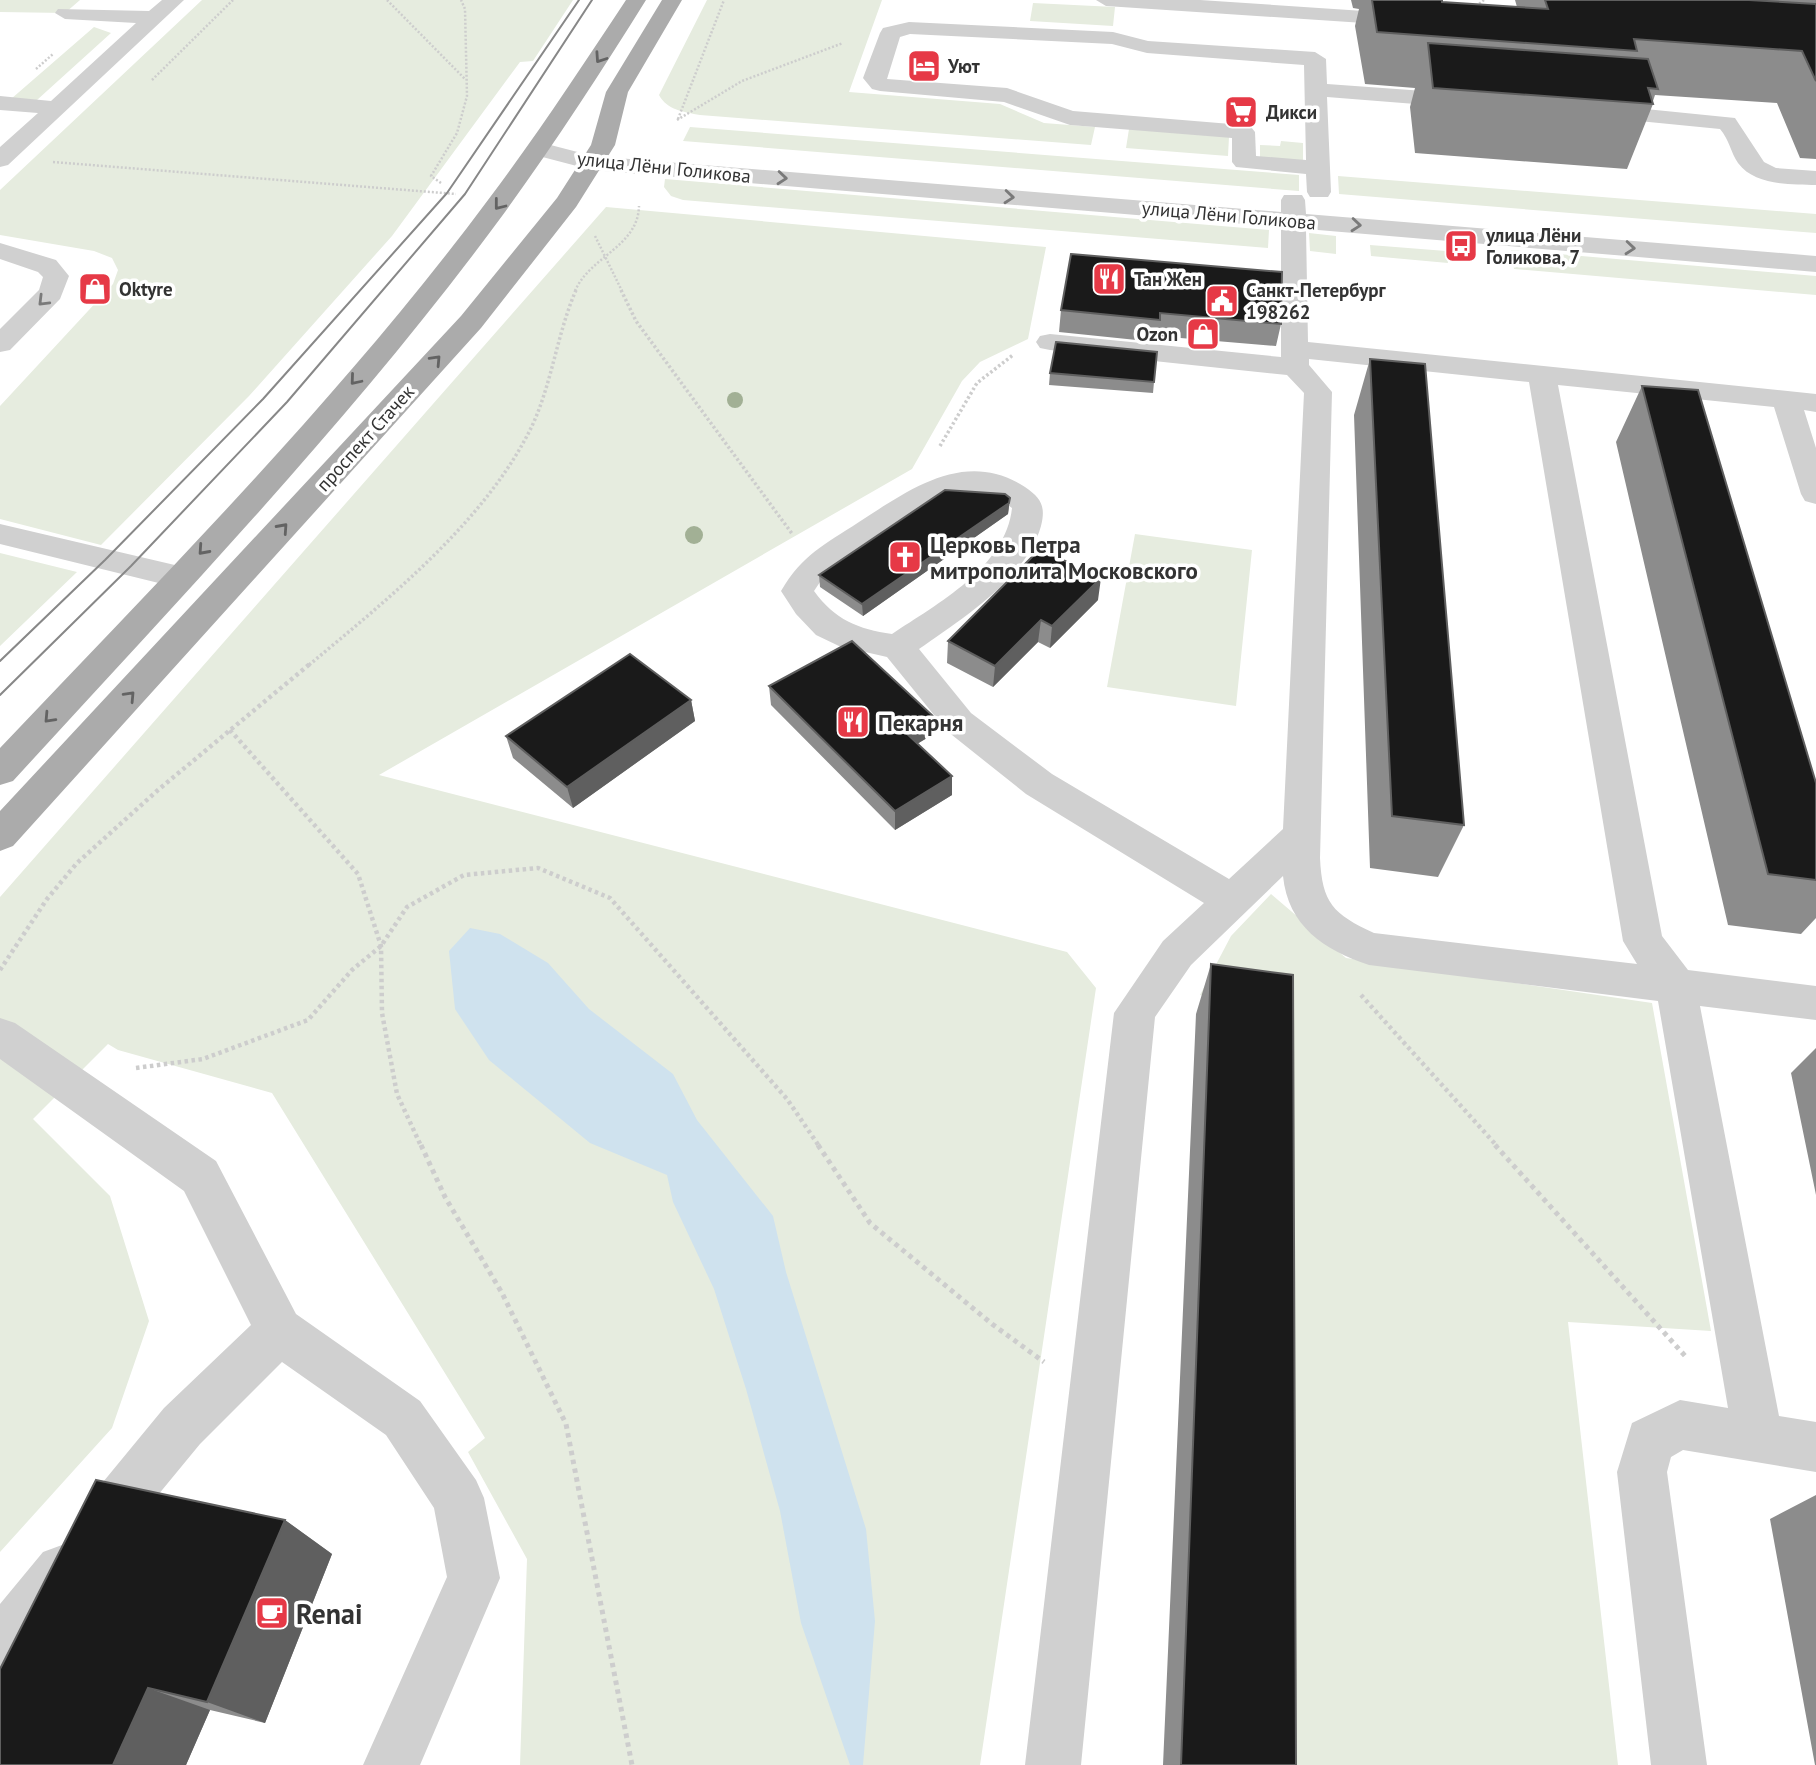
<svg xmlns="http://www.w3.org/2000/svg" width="1816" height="1765" font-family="'PT Sans',sans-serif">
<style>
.green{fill:#e6ecdf}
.water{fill:#cfe2ee}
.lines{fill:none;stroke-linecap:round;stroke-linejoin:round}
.path-far3{stroke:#cdcdcd;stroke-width:2.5;stroke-dasharray:2 2;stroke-linecap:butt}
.path-far2{stroke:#cdcdcd;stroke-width:3.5;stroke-dasharray:2.5 2.5;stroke-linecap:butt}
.path-far1{stroke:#cdcdcd;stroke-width:4.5;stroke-dasharray:3.5 3.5;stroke-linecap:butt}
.path{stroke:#cdcdcd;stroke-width:5;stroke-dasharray:4.5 4.5;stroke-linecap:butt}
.minor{fill:#d0d0d0;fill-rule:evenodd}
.major{fill:#ababab;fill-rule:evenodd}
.tram{stroke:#888;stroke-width:2}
.tree{fill:#a2b095}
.wall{fill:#8c8c8c}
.shaded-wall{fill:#5f5f5f}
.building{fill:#1a1a1a;stroke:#5f5f5f;stroke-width:2}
.oneway{stroke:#636363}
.oneway2{stroke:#7a7a7a}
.labels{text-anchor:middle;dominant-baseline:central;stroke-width:7;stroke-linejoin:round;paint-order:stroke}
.far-poi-label{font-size:19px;font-weight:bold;fill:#333;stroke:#fff;text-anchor:start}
.far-street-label{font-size:19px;fill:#333;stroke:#fff}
.poi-label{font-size:23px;font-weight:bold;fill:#333;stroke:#fff;text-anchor:start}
.near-poi-label{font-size:28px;font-weight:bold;fill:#333;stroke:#fff;text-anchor:start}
</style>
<rect width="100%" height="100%" fill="#fff"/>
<path class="green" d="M0 0H80L65 13 0 12Z
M202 0H573L533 61 520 62 392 236 249 396 101 545 0 519V406L113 284 118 270 112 258 94 251 0 235V190Z
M707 0H882L849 92 1000 104 1044 123 1095 127 1091 145 700 115C684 112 667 110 659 95Z
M1033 3 1115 7 1113 26 1030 21Z
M94 27 111 33 37 100 11 99Z
M690 127 1299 175V191L683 141Z
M1129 129 1229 137 1228 156 1126 148Z
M1281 141 1303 143V162L1260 158V145L1280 146Z
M1338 176 1816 214V233L1339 194Z
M665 179 1269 230 1268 248 683 200 671 196 664 187Z
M606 207 1046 247 1028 339 980 362 962 381 912 469 379 775 1067 952 1096 988 980 1765H520L527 1559 468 1452 485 1438 272 1093 118 1050 108 1044 33 1119 110 1196 149 1321 112 1428 0 1552V897Z
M1309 233 1336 236V254L1310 251Z
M1370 245 1446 251 1448 263 1371 256Z
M1511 250 1816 276V295L1514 269Z
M1135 534 1252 550 1236 706 1107 687Z
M0 553 77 572 0 646Z
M1271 894 1346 958 1652 1003 1711 1331 1568 1322 1618 1765H1297L1289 1018 1271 1008 1200 995 1231 936Z"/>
<path class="water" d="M470 928 500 934 548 963 589 1009 673 1074 697 1120 773 1216 786 1272 866 1529 875 1621 863 1765H850L801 1623 780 1511 746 1389 714 1289 673 1202 667 1175 590 1143 489 1060 455 1009 449 951Z"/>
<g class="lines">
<path class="path-far3" d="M387 0 465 79
M1476 6 1484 0
M36 69 53 54
M152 80 233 0
M678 119 724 0
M677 120 742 81 843 43
M53 162 456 194
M441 183 431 176 457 133 467 96 465 9 461 0
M595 236 622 291
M575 291C590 256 638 247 639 206"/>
<path class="path-far2" d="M621 290 636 321 793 535
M940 446 977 383 1013 355
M309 665C388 599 486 521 532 426 552 383 557 334 576 290"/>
<path class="path-far1" d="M230 730 358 874 381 946 382 1013 397 1094 421 1146
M0 970 47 899 77 863 158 790 311 663
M1361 995 1497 1146
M136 1068 203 1059 308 1020 352 970 381 946 407 907 464 875 538 868 610 898 787 1099 819 1146"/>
<path class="path" d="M421 1145 445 1197 502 1293 566 1424 632 1765
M818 1145 870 1223 992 1324 1044 1362
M1495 1145 1687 1358"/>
<path class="minor" d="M162 0H184L8 165 0 167V147L38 113 0 110V96L51 101 136 23 65 19 55 13 58 9 149 11Z
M1096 0H1200L1409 14 1419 20 1409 26 1106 6Z
M909 22 1113 32 1148 41 1315 52 1326 59 1327 84 1466 94 1477 101 1466 108 1327 97 1331 192 1328 197H1310L1307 192 1306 174 1236 167 1232 162V138L1070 125 1004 102 880 91 872 89 863 78 880 33 883 28ZM910 34 1112 44 1147 53 1304 65 1306 160 1256 156 1255 132 1251 127 1243 125 1073 111 1007 88 887 79 900 37Z
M1596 104 1735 118 1764 162 1776 168 1816 171V185C1791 184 1755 186 1738 163 1731 153 1729 139 1720 129L1588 116 1585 111Z
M539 142 593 156 1281 212V200L1284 195H1302L1305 200 1306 214 1816 256V272L1306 229 1308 342 1816 394V412L1804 410 1816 448V504L1805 501 1801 494 1774 407 1558 385 1662 936 1688 970 1816 986V1020L1700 1006 1779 1416 1816 1422V1472L1683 1450 1671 1457 1667 1472 1707 1765H1651L1617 1472 1632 1423 1680 1400 1728 1408 1658 1001 1369 965C1324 950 1288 926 1283 876L1191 965 1155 1017 1081 1765H1025L1114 1013 1163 941 1204 903 1026 794 947 731 887 657 839 646 816 635 796 614 781 591C803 554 824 545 859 522 909 490 965 448 1025 487 1041 498 1046 506 1041 526 1027 578 960 620 919 649L971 713 1052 774 1229 879 1283 829 1304 393 1287 375 1050 350 1040 348 1036 342 1040 336 1050 334 1281 357V227L592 170 531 154 527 149 531 144ZM1309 359 1529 382 1623 941 1637 964 1374 933C1333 914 1322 903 1320 858L1332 392 1309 365ZM968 491 994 495 1012 508C1006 567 937 604 892 634 858 629 835 620 814 591L826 573 945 495Z
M0 243 56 260 69 276 60 299 10 350 0 352V329L39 290 43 277 38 272 0 259Z
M0 524 179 566 190 569 195 577 190 585 179 588 0 544Z
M0 1018 15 1023 216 1161 296 1314 420 1401 476 1480 484 1498 500 1578 420 1765H363L447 1577 434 1508 386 1435 282 1362 200 1444 116 1546 98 1554 80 1546 72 1528 80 1510 164 1408 251 1325 184 1191 0 1059Z
M62 1545 81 1552 88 1571 81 1590 19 1665 0 1673V1604L43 1552Z"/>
<path class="major" d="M626 0H646C601 72 555 143 505 212 357 414 182 596 13 781L0 785V748C168 571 342 396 488 200 537 135 581 68 626 0Z
M662 0H682L628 92 615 145 576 207 481 328 13 846 0 851V811L461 316 557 198 591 145 606 92Z"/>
<path class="tram" d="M0 661 105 560 263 399 447 193 579 0
M0 695 131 566 287 402 465 194 592 0"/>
</g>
<g class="tree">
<circle cx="735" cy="400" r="8"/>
<circle cx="694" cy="535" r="9"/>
</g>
<path class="wall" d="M1351 0H1442V2L1517 7 1515 0H1816V159L1800 158 1777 103 1655 95 1653 101V104L1627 169 1415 153 1410 107 1415 88 1365 84 1355 26 1359 9 1353 8Z
M1071 254 1281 324 1276 346 1157 336 1156 342 1059 332 1061 310Z
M1370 359 1464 825 1438 877 1370 868 1354 415Z
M1050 373 1154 382 1153 393 1049 385Z
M1642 386 1816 783V918L1801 934 1728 925 1616 442Z
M1010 498 1008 514 863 616 820 587 819 575Z
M1098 600 1050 648 1038 642 993 687 947 663 948 641Z
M769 686 932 735 917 744 952 776V795L895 830 771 705Z
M691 700 695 721 573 808 513 758 506 736Z
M1211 964 1296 1765H1163L1196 1014Z
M1816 1048V1195L1791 1073Z
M1816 1495V1765H1815L1770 1519Z
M285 1520 332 1554 265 1723 210 1710 186 1765H0Z"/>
<path class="shaded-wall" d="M1010 498 1008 514 863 616 862 604Z
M1101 578 1098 600 1050 648 1052 626Z
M1041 620 1038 642 993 687 995 666Z
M691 700 695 721 573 808 567 787Z
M933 716 932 735 905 751V732Z
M952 776V795L895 830V811Z
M285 1520 332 1554 265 1723 207 1702Z
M148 1688 210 1710 186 1765H113Z"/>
<path class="building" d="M1372 0H1442V2L1548 9 1545 0H1749L1816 4V81L1802 51 1634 39 1637 51 1377 32Z
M1428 43 1648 59 1658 89 1648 88 1653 104 1433 88Z
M1071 254 1282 272 1281 324 1160 313V320L1061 310Z
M1056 342 1157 352 1154 382 1050 373Z
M1370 359 1425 364 1464 825 1392 816Z
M1642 386 1698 390 1816 783V880L1768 874Z
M945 490 1005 494 1010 498 1009 503 862 604 819 575Z
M1040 549 1101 578 1052 626 1041 620 995 666 948 641Z
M852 641 933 716 905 732 952 776 895 811 769 686Z
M630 654 691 700 567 787 506 736Z
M1211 964 1293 975 1296 1765H1181Z
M96 1480 285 1520 207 1702 148 1688 113 1765H0V1669Z"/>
<defs><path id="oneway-chevron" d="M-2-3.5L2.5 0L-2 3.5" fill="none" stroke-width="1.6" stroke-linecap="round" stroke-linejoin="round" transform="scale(1.75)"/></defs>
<g class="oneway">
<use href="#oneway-chevron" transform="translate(600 58) rotate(124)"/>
<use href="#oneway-chevron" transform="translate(499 205) rotate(128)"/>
<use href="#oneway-chevron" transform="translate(436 360) rotate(-47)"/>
<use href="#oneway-chevron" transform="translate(355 380) rotate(130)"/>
<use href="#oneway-chevron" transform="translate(283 528) rotate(-48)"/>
<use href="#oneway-chevron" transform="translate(203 550) rotate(132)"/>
<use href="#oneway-chevron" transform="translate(130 696) rotate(-47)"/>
<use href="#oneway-chevron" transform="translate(49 718) rotate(133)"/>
</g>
<g class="oneway2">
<use href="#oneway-chevron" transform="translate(782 178) rotate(5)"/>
<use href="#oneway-chevron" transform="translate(1009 197) rotate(5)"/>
<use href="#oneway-chevron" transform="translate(1356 225) rotate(5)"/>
<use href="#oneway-chevron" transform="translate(1630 248) rotate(5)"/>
<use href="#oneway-chevron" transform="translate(43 301) rotate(135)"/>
</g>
<defs>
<symbol id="hotel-square" viewBox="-11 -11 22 22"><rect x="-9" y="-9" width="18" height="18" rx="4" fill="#e63946" stroke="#fff"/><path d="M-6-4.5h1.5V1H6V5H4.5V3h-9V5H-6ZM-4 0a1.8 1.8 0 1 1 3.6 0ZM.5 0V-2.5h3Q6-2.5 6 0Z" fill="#fff"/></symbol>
<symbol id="supermarket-square" viewBox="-11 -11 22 22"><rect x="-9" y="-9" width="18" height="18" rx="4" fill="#e63946" stroke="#fff"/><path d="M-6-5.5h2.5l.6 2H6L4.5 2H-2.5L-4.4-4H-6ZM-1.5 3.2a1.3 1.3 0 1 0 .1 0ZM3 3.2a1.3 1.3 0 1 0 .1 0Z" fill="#fff"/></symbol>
<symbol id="bus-square" viewBox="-11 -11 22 22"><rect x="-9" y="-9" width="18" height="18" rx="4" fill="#e63946" stroke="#fff"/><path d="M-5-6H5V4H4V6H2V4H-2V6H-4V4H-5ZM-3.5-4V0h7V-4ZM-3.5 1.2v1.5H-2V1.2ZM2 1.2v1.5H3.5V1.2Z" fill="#fff"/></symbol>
<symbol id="restaurant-square" viewBox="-11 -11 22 22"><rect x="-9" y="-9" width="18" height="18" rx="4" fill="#e63946" stroke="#fff"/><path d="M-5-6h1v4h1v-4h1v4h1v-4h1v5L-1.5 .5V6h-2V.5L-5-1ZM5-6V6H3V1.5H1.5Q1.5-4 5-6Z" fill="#fff"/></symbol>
<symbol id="shop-square" viewBox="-11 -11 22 22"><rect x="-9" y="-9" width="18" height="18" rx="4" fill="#e63946" stroke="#fff"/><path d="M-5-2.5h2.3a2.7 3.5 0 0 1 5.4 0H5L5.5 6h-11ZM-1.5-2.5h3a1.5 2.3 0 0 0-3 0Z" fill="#fff"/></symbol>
<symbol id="civic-square" viewBox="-11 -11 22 22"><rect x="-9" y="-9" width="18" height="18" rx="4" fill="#e63946" stroke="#fff"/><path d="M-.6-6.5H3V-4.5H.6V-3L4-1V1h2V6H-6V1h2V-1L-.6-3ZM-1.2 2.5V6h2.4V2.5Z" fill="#fff"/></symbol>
<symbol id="church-square" viewBox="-11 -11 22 22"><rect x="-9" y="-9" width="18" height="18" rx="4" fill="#e63946" stroke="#fff"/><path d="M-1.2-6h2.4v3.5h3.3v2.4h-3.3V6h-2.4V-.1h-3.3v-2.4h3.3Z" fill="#fff"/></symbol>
<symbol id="cafe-square" viewBox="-11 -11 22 22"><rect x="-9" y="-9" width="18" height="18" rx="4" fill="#e63946" stroke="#fff"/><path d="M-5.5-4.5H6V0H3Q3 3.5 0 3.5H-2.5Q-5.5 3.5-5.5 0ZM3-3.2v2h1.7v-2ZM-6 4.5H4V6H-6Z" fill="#fff"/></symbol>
</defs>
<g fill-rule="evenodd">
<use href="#hotel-square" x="905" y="47" width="38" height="38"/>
<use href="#supermarket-square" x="1222" y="93" width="38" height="38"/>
<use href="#bus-square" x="1442" y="227" width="38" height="38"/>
<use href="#restaurant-square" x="1090" y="260" width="38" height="38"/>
<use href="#shop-square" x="76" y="270" width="38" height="38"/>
<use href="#civic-square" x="1203" y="282" width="38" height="38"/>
<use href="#shop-square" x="1184" y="315" width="38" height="38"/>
<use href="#church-square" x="886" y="538" width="38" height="38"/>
<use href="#restaurant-square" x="834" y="703" width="38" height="38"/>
<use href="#cafe-square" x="253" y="1594" width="38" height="38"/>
</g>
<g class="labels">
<g class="far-poi-label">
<text x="948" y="66">Уют</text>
<text x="1266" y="112">Дикси</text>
<text x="1486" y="235">улица Лёни<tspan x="1486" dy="22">Голикова, 7</tspan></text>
<text x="1134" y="279">Тан Жен</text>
<text x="119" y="289">Oktyre</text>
<text x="1246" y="290">Санкт-Петербург<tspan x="1246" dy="22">198262</tspan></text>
<text x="1178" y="334" text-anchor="end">Ozon</text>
</g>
<g class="far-street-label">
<text transform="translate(664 167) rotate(6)">улица Лёни Голикова</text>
<text transform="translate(1229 215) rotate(5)">улица Лёни Голикова</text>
<text transform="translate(365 438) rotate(-48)">проспект Стачек</text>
</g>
<g class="poi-label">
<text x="930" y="544">Церковь Петра<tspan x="930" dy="26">митрополита Московского</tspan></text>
<text x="878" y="722">Пекарня</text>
</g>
<g class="near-poi-label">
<text x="296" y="1613">Renai</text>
</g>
</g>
</svg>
